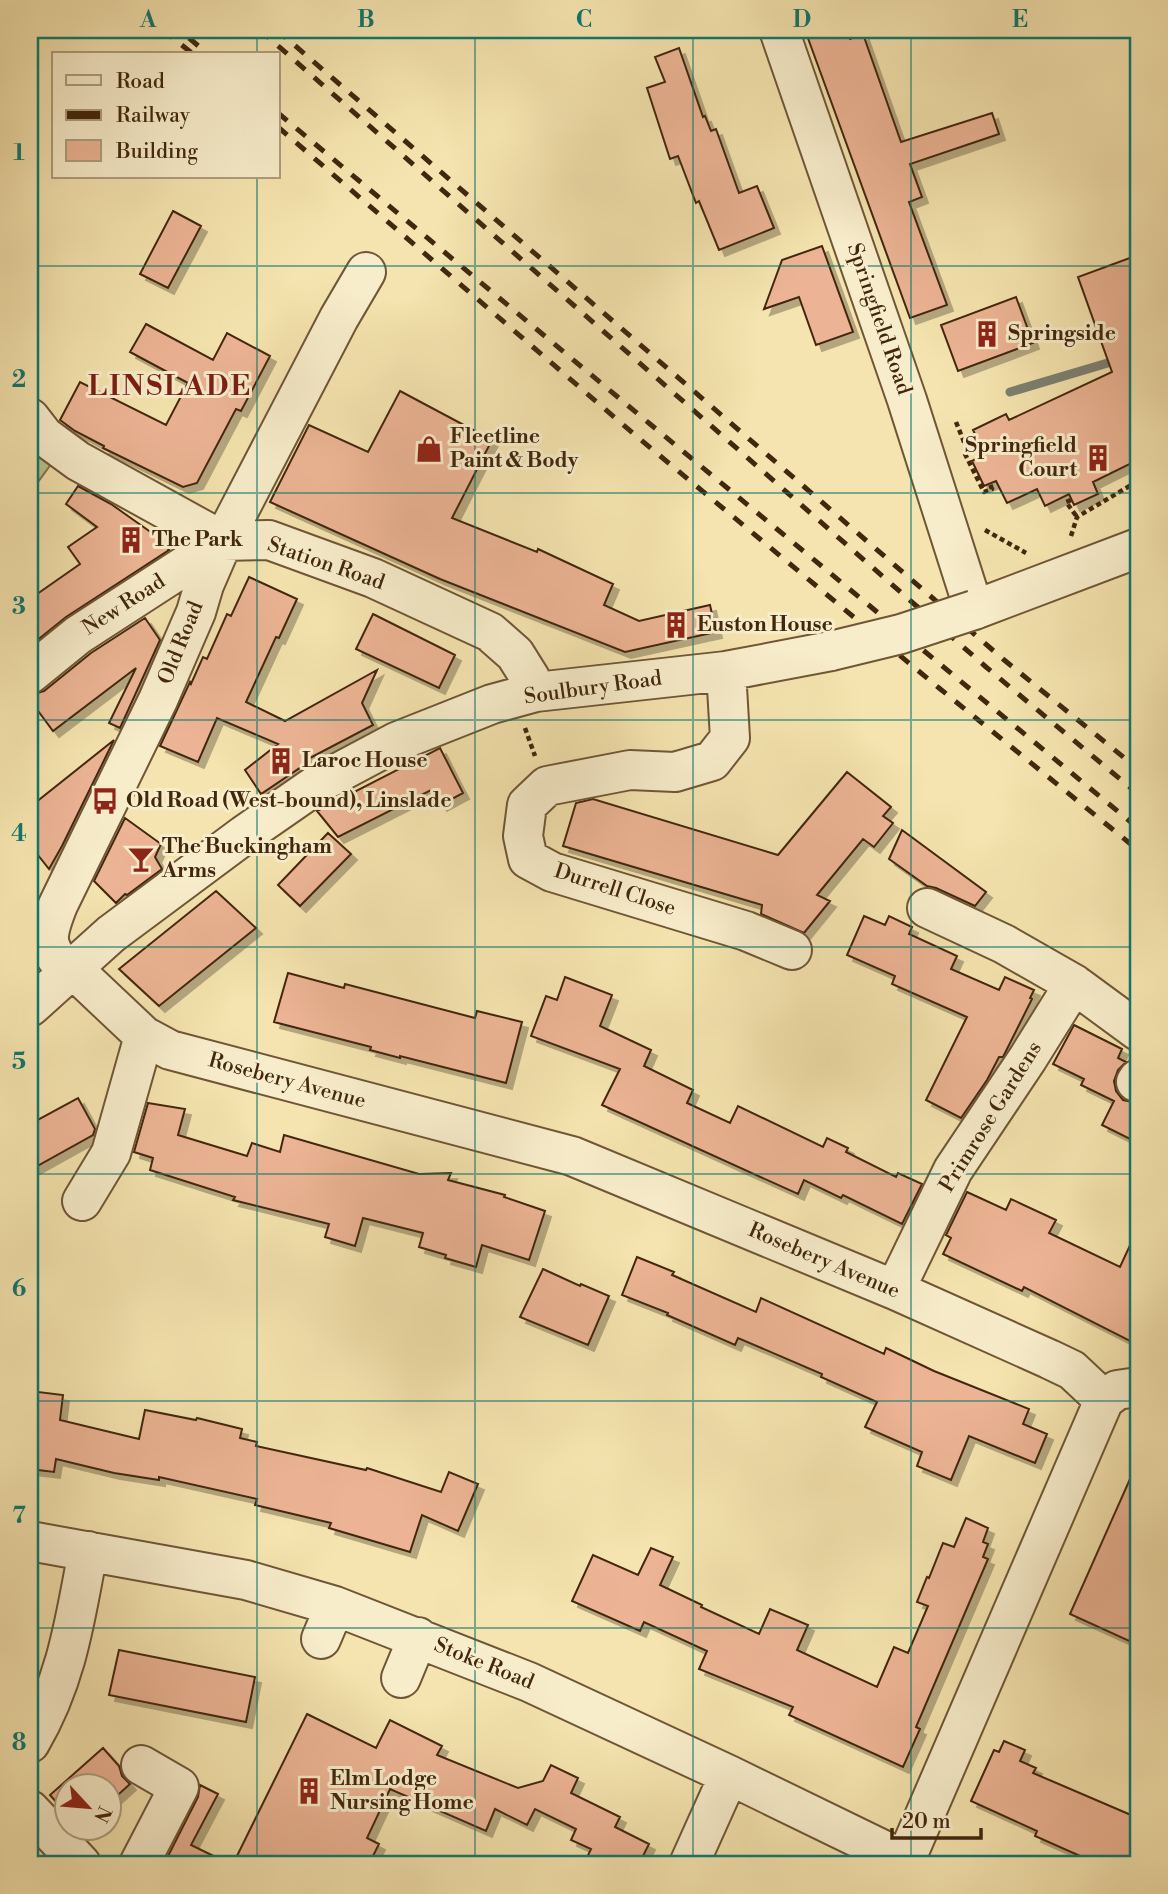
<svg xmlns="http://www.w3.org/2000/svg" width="1168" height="1894" font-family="'Libre Bodoni',serif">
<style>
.green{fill:#b8c58d;stroke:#7d764e;stroke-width:2}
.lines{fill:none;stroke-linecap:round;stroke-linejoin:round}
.stream{stroke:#7c8073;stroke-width:9}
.building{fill:#ecb494;stroke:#42270e;stroke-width:2;filter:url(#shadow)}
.minor-casing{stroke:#6f5636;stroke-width:42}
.path{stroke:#42270e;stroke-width:4.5;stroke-dasharray:5 3.5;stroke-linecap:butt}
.minor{stroke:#f8edcb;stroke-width:38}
.rail{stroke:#42270e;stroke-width:5;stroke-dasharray:12 12;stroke-linecap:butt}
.minor-bridge-casing{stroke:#6f5636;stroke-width:42;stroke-linecap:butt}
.minor-bridge{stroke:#f8edcb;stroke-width:38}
.grid{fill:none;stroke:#0f766e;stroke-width:2;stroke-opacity:0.55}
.labels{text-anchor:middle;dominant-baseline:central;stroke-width:6;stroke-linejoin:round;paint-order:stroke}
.street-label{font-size:21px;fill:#42270e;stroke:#f8edcb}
.poi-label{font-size:21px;font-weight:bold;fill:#42270e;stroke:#f8edcb;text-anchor:start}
.district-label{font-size:28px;font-weight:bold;letter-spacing:2px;fill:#7a1f14;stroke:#f8edcb}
.neatline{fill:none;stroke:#0f766e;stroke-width:2.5}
.grid-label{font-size:23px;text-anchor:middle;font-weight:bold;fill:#0f766e}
</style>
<defs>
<filter id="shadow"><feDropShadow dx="6" dy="6" stdDeviation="0" flood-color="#0004"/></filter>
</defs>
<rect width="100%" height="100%" fill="#f5e4af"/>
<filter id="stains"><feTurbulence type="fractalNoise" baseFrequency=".00286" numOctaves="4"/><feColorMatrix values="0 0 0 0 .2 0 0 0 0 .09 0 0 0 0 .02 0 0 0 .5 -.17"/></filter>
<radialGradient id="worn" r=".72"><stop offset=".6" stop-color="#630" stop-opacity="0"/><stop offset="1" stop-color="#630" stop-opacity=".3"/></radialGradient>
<path class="green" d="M30 445 54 460 30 493Z"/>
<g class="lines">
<path class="stream" d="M1010 392 1138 354"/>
</g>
<path class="building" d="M805 30H847L850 39 863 34 901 142 992 113 999 134 910 164 922 197 909 202 947 305 910 318Z
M679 48 703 117 705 116 711 131 716 129 739 193 757 186 774 228 719 250 699 201 696 203 678 156 670 159 647 88 665 82 655 57Z
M173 211 201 226 168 288 140 274Z
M822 246 853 332 816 345 799 297 764 309 782 260Z
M1138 255V288L1131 290 1138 312V460L1093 482 1098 494 1074 505 1069 494 1045 506 1037 489 1007 503 996 481 984 486 972 461 985 454 973 430 1006 414 1009 420 1112 372 1078 277Z
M1016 297 1033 343 958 371 941 325Z
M146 324 213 360 227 333 270 356 241 411 236 409 197 483 183 487 103 448 104 446 75 431 60 420 80 382 166 425 188 383 130 352Z
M400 391 492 440 452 518 537 552 538 549 613 584 604 605 639 621 710 605 716 632 625 652 440 579 270 502 309 425 368 452Z
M78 486 111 504 159 538 169 550 66 617 30 646V599L80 564 68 547 97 527 66 504Z
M249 577 297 599 279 638 276 637 246 702 285 721 377 670 362 703 373 725 306 760 307 763 261 794 245 770 278 744 217 718 198 762 160 746 190 682 191 684 203 657 207 659 227 614 231 616Z
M373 614 455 655 439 688 356 649Z
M145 618 160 640 120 728 109 723 136 668 53 731 30 700V695L44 691 91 653Z
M114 740 62 846 49 869 30 845V807Z
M440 748 463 793 441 805 433 789 338 837 317 811Z
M847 772 891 807 883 816 893 823 874 847 863 839 817 895 830 901 804 933 761 914 762 905 563 846 576 803 593 799 778 855Z
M125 818 161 844 155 857 162 869 127 895 125 894 116 903 94 881Z
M902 830 986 892 975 906 936 888 927 886 889 859Z
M328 833 351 854 300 906 278 885Z
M216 891 256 928 159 1006 119 969Z
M864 916 885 925 889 916 912 927 909 934 957 956 951 969 999 990 1005 977 1034 990 1030 998 1032 999 1003 1057H999L987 1080 961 1118 926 1100 967 1017 892 984 895 976 847 955Z
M288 973 344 988 345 984 475 1018 477 1011 522 1022 506 1083 400 1056V1058L370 1050 371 1047 274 1022Z
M565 977 612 995 600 1026 651 1050 644 1066 693 1090 687 1103 730 1123 738 1106 823 1147 827 1138 848 1148 846 1152 896 1177 898 1173 922 1184 902 1224 843 1195 841 1198 804 1180 798 1194 602 1105 620 1069 531 1036 546 996 557 1000Z
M1074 1025 1122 1049 1118 1058 1126 1062 1118 1070 1114 1081 1116 1091 1123 1100 1138 1103V1143L1102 1125 1114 1101 1081 1085 1084 1079 1053 1064Z
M78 1098 95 1129 93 1135 30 1170V1124Z
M148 1103 185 1109 178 1135 247 1156 252 1143 280 1152 284 1135 419 1174 451 1173 448 1180 505 1195 504 1197 545 1211 529 1260 482 1245 476 1267 445 1258 446 1255 419 1247 423 1233 363 1218 355 1246 325 1237 329 1224 233 1200 235 1197 150 1170 153 1158 134 1152Z
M967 1192 1006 1210 1011 1199 1056 1220 1049 1233 1120 1267 1138 1228V1324L1130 1341 1024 1287 1022 1291 943 1254 951 1238 946 1235Z
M637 1257 674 1272 672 1275 756 1312 761 1298 884 1354 886 1348 934 1371 1029 1409 1023 1424 1047 1434 1035 1463 969 1436 951 1480 917 1466 922 1452 865 1427 877 1402 821 1377 822 1374 738 1338 735 1345 667 1315 668 1313 622 1295Z
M543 1269 580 1286 581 1284 609 1296 588 1345 520 1317Z
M30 1391 63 1395 60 1420 139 1439 145 1410 196 1420 197 1418 242 1429 240 1438 257 1442 256 1446 366 1470 367 1468 441 1492 449 1472 478 1484 458 1531 422 1515 410 1552 329 1528 331 1523 255 1505 257 1499 159 1477V1480L114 1473 56 1459 54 1472 30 1469Z
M1138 1461V1645L1070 1614Z
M966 1518 988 1528 983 1542 988 1544 983 1557 988 1559 916 1727 920 1729 903 1767 789 1715 793 1707 699 1669 707 1651 644 1622 640 1631 572 1601 593 1555 638 1575 651 1548 673 1557 660 1585 702 1605 701 1607 759 1634 770 1609 808 1625 797 1650 877 1687 894 1647 908 1653 928 1606 917 1602 927 1577 929 1578 943 1543 954 1547Z
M119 1650 255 1677 246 1722 109 1695Z
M307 1714 376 1748 390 1720 442 1746 437 1755 518 1788 543 1781 551 1765 578 1778 571 1793 620 1817 615 1827 649 1844 639 1864H584L591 1849 571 1840 576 1829 535 1809 527 1825 495 1809 486 1831 390 1789 367 1838 379 1844 369 1864H233Z
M1004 1741 1025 1750 1020 1761 1036 1768 1033 1773 1138 1818V1864H1098L1035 1836 1037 1831 971 1801 994 1750 999 1752Z
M103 1748 119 1766 122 1776 130 1784 108 1804V1786H66V1813L50 1795Z
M200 1785 218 1794 191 1845 230 1864H164L198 1797Z"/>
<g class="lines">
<defs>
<path id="minor" d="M779 30 907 400 974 610 1138 548
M30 418 44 436 78 461 223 541 269 540 373 578 490 632 515 654 530 678 536 692
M726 671 730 738 712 761 675 772 630 770 547 786 527 805 523 836 528 859 552 872 746 931 792 950
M30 674 78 635 223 541
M927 908 1004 944 1074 984 1138 1031
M72 968 144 1036 170 1050 572 1156 895 1290 1049 1359 1072 1370 1104 1400
M68 973C44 945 45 938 58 905L158 700 196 612 204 585 223 541 339 318 366 272
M30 1007 111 934 244 835 319 783 396 742 492 704 536 692 726 671 831 651
M1136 1082 1138 1079
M82 1201 111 1153 144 1036
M895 1290 953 1170 1028 1058 1074 984
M30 1541 246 1580 335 1606 529 1682 729 1775 912 1864
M321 1639 335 1606
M401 1678 418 1637
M30 1743C67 1680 75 1620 88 1551
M30 1810 81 1864
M905 1861 1104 1400 1117 1390 1138 1387
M139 1864 179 1787 141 1765
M689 1864 729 1775"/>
</defs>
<use href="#minor" class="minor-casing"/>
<path class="path" d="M37 35 44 30
M956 422 966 447 964 452 984 492 992 489 990 484
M1071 500 1066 502 1077 517
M985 530 1026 553
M1071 536 1077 517 1138 481
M525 728 535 756"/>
<use href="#minor" class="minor"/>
<path class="rail" d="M163 30 193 54
M260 30 986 667 1138 794
M277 30 1003 659 1138 769
M189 38 208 54
M278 113 650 424 1138 828
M278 127 635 435 939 688 1138 850"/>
<defs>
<path id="minor-bridge" d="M831 651 901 634 974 610"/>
</defs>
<use href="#minor-bridge" class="minor-bridge-casing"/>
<use href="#minor-bridge" class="minor-bridge"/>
</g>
<path class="grid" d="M257 30V54M475 30V1864M693 30V1864M911 30V1864M257 177V1864M30 266H1138M30 493H1138M30 720H1138M30 947H1138M30 1174H1138M30 1401H1138M30 1628H1138"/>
<defs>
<symbol id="building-bare" viewBox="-9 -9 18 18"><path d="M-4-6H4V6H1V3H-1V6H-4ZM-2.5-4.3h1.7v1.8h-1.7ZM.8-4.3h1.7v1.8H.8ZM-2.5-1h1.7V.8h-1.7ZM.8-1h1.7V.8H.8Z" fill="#8f2418" stroke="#f8edcb" stroke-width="2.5" paint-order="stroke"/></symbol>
<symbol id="shop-bare" viewBox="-9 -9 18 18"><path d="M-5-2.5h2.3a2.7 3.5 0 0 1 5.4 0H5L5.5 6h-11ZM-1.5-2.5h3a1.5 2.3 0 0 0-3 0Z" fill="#8f2418" stroke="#f8edcb" stroke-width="2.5" paint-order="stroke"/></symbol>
<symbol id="bus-bare" viewBox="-9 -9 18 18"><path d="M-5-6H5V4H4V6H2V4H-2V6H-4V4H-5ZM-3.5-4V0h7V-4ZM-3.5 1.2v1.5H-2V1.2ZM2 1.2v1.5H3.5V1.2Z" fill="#8f2418" stroke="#f8edcb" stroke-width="2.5" paint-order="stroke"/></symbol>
<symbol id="bar-bare" viewBox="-9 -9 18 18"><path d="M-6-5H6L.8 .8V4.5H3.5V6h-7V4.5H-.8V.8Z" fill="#8f2418" stroke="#f8edcb" stroke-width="2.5" paint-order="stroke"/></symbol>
</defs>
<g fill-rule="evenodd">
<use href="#building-bare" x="968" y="315" width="38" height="38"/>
<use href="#shop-bare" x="410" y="430" width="38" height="38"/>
<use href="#building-bare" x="1079" y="439" width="38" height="38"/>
<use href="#building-bare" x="112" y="521" width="38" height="38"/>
<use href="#building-bare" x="657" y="606" width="38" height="38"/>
<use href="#building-bare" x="262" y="742" width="38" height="38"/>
<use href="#bus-bare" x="86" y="782" width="38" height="38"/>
<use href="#bar-bare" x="122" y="840" width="38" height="38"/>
<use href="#building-bare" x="290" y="1772" width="38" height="38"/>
</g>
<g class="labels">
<g class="street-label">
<text transform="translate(879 319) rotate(71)">Springfield Road</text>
<text transform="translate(326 564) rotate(19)">Station Road</text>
<text transform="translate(124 605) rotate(-33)">New Road</text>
<text transform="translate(181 643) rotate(-68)">Old Road</text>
<text transform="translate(593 688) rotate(-8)">Soulbury Road</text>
<text transform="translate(615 890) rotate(18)">Durrell Close</text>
<text transform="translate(287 1081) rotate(15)">Rosebery Avenue</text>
<text transform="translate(991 1117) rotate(-58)">Primrose Gardens</text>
<text transform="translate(824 1261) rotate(23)">Rosebery Avenue</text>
<text transform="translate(484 1664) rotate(22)">Stoke Road</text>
</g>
<g class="poi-label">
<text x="1008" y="334">Springside</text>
<text x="450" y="437">Fleetline<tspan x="450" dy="24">Paint &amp; Body</tspan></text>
<text x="1077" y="446" text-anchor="end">Springfield<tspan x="1077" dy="24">Court</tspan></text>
<text x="152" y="540">The Park</text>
<text x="697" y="625">Euston House</text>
<text x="302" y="761">Laroc House</text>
<text x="126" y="801">Old Road (West-bound), Linslade</text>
<text x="162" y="847">The Buckingham<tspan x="162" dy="24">Arms</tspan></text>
<text x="330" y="1779">Elm Lodge<tspan x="330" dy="24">Nursing Home</tspan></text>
</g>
<g class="district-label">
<text x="170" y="386">LINSLADE</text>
</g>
</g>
<rect width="1168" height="1894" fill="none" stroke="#f5e4af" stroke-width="77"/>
<rect x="52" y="52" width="228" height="126" fill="#f8edcb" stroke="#af9e7f" stroke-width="2"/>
<rect x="66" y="75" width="35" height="10" fill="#f8edcb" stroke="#af9e7f" stroke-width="2"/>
<text x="116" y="88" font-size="21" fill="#42270e">Road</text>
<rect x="66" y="110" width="35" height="10" fill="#42270e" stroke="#af9e7f" stroke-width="2"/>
<text x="116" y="122" font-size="21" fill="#42270e">Railway</text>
<rect x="66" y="140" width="35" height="21" fill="#ecb494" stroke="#af9e7f" stroke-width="2"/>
<text x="116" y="158" font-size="21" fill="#42270e">Building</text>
<g transform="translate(88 1807) rotate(116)"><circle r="33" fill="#f8edcb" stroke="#af9e7f" stroke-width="2"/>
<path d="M0-5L12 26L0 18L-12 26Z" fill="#8f2418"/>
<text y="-10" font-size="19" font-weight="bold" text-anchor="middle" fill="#42270e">N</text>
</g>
<path d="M892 1828v10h89v-10" fill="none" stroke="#42270e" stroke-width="3.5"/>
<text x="902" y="1828" font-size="21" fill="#42270e" stroke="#f8edcb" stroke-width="5" paint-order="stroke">20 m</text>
<rect x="38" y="38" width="1092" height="1818" class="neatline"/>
<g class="grid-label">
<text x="148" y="27">A</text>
<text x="366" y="27">B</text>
<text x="584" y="27">C</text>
<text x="802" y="27">D</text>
<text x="1020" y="27">E</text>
<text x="19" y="160">1</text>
<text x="19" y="387">2</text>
<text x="19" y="614">3</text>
<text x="19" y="841">4</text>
<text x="19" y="1069">5</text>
<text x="19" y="1296">6</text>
<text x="19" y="1523">7</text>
<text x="19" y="1750">8</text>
</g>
<rect width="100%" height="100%" filter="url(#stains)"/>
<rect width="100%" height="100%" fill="url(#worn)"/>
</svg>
